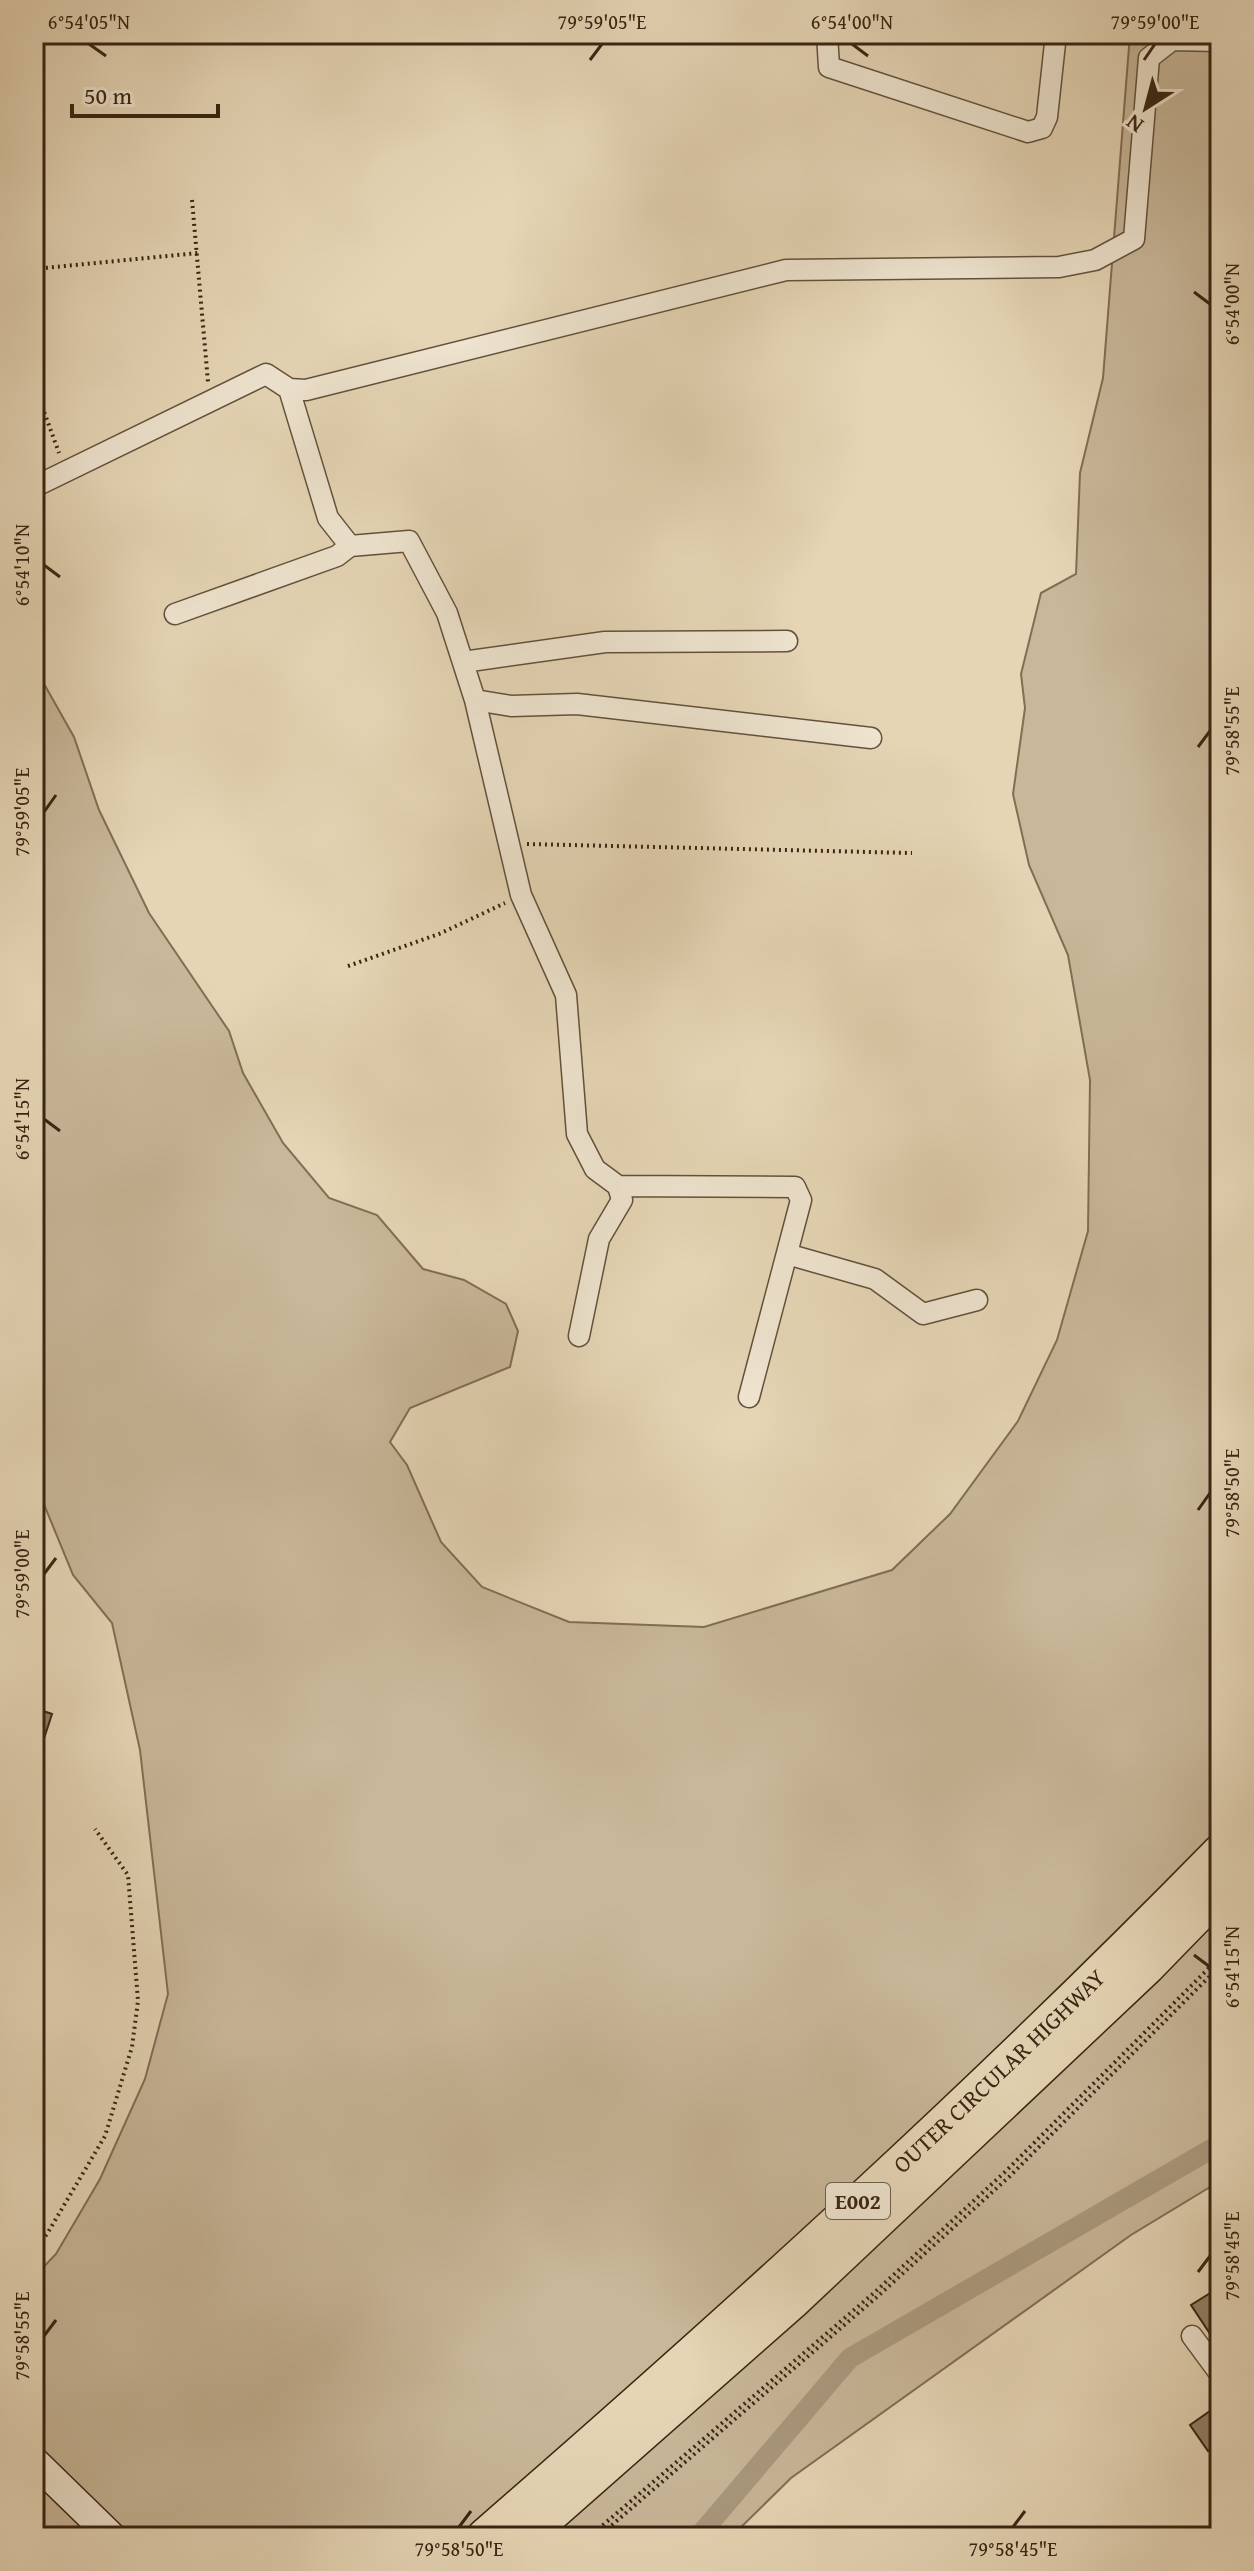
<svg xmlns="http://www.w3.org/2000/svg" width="1254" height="2571" font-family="'Gentium Book Plus',serif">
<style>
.green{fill:#c8b799;stroke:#806e56;stroke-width:2}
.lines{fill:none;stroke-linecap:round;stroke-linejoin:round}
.canal{stroke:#aa997e;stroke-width:20}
.building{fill:#928167;stroke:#382513;stroke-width:2}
.street-casing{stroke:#63513c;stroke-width:23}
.secondary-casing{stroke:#382513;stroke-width:31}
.highway-casing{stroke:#382513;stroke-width:39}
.path{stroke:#382513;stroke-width:4;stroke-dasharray:2 4;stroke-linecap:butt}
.street{stroke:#eee4cf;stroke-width:20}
.secondary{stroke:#eee4cf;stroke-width:28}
.highway{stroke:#e5d5b5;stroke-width:36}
.ticks{fill:none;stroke:#382513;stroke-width:3}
.labels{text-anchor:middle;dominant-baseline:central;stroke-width:7;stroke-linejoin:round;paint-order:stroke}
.shield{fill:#eee4cf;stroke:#6f5e4b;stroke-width:2}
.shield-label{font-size:22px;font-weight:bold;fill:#382513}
.street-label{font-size:24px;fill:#382513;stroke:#eee4cf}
.neatline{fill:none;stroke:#382513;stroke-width:3}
.ticks-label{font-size:20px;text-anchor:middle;fill:#382513}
</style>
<rect width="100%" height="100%" fill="#e5d5b5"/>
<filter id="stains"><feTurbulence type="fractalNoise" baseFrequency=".0025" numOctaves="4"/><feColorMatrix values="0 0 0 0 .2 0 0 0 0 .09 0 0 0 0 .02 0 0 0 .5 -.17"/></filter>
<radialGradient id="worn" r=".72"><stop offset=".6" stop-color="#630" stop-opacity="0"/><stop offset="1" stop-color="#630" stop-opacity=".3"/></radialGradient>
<path class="green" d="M1130 34H1220V2181L1131 2235 791 2478 731 2537H34V2277L56 2254 100 2179 145 2079 168 1994 140 1750 112 1623 73 1575 34 1480V666L74 737 99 810 149 913 229 1031 243 1073 283 1143 329 1198 377 1215 423 1269 464 1280 506 1304 518 1331 510 1367 410 1408 390 1442 407 1465 441 1542 482 1587 569 1622 704 1627 892 1570 950 1514 1018 1421 1057 1340 1088 1231 1090 1080 1068 955 1029 865 1013 794 1025 708 1021 674 1041 593 1076 574 1080 473 1103 378Z"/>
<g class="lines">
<path class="canal" d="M698 2537 850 2358 1220 2144"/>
</g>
<path class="building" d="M34 1708 52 1714 37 1760 34 1759Z
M1220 2287V2349L1191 2305Z
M1220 2404V2443L1208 2451 1190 2425Z"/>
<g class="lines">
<defs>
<path id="street" d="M827 34 829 67 1028 132 1042 128 1047 117 1056 34
M289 389 328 518 350 546 409 541 447 613 475 700 521 895 566 995 577 1134 595 1169 618 1186 622 1200 599 1239 579 1336
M34 487 266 374 289 389 306 390 786 270 1059 267 1095 260 1134 239 1149 58 1172 40 1220 41
M175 614 337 556 350 546
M463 662 605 642 787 641
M475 700 511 706 577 704 871 738
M618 1186 795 1187 801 1200 749 1397
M787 1254 875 1279 923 1314 977 1300
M1192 2336 1220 2374"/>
<path id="secondary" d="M34 2461 112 2537"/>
<g id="highway">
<path id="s1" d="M485 2537C737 2318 986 2092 1220 1853"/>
<path d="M524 2537 794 2299 1147 1966 1220 1891"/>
</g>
</defs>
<use href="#street" class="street-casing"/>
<use href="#secondary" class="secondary-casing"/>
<use href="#highway" class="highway-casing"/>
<path class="path" d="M192 200 208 382
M34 269 198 253
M34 384 59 453
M527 844 912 853
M348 966 439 934 505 903
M34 2250 47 2234 105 2136 132 2047 138 2001 128 1875 95 1829
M589 2537 875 2292 1006 2171 1220 1957
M598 2537 878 2296 1010 2176 1220 1966"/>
<use href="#street" class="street"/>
<use href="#secondary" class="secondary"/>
<use href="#highway" class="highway"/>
</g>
<path class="ticks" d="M89 44 106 56M852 44 868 56M590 60 602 44M1144 60 1155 44M1194 292 1210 304M44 565 60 577M1198 747 1210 731M44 812 56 795M44 1119 60 1131M1198 1510 1210 1493M44 1574 56 1558M1194 1955 1210 1967M1198 2272 1210 2256M44 2336 56 2320M459 2527 471 2511M1013 2527 1025 2511"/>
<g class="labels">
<rect class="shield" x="826" y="2183" width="64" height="36" rx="6"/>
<g class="shield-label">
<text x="858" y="2201">E002</text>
</g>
<g class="street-label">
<text stroke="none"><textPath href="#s1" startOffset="694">OUTER CIRCULAR HIGHWAY</textPath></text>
</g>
</g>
<rect width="1254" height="2571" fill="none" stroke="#e5d5b5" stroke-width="88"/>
<g transform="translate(1146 108) rotate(216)" stroke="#eee4cf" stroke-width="6" paint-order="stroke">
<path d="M0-6L14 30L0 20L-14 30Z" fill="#382513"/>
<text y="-12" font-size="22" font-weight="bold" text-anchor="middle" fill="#382513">N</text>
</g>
<path d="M72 104v12h146v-12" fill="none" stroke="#382513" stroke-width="4"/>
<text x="84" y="104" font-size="24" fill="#382513" stroke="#eee4cf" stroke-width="6" paint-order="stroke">50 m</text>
<rect x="44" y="44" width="1166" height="2483" class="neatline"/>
<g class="ticks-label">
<text x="89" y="29">6°54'05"N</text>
<text x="602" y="29">79°59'05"E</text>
<text x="852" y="29">6°54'00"N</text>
<text x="1155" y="29">79°59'00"E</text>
<text transform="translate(1232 304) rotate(-90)" y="7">6°54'00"N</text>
<text transform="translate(22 565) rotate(-90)" y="7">6°54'10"N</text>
<text transform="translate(1232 731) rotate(-90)" y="7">79°58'55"E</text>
<text transform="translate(22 812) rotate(-90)" y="7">79°59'05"E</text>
<text transform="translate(22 1119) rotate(-90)" y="7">6°54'15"N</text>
<text transform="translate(1232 1493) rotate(-90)" y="7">79°58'50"E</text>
<text transform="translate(22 1574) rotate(-90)" y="7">79°59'00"E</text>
<text transform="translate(1232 1967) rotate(-90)" y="7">6°54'15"N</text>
<text transform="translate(1232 2256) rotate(-90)" y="7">79°58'45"E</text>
<text transform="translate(22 2336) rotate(-90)" y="7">79°58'55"E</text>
<text x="459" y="2556">79°58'50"E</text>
<text x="1013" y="2556">79°58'45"E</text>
</g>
<rect width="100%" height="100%" filter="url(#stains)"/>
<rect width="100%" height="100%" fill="url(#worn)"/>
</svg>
